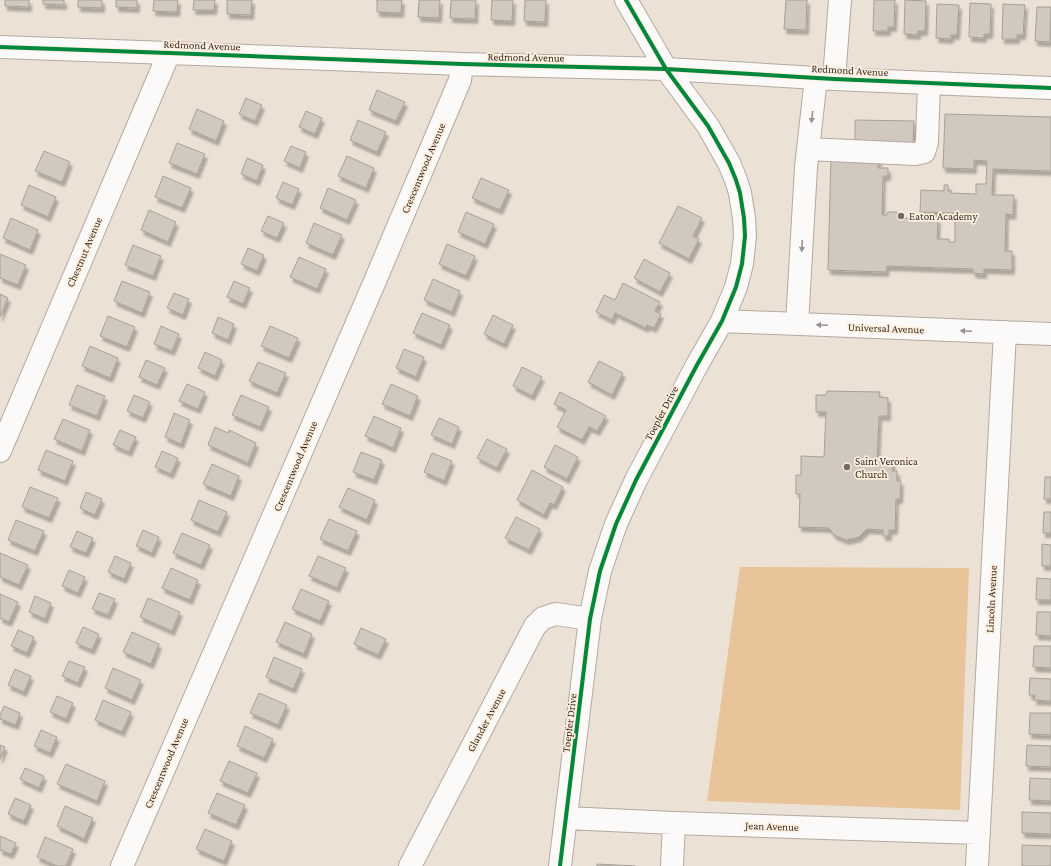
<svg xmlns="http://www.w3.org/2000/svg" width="1051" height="866" font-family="'Crimson Pro',serif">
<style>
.green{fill:#e9c49a}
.building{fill:#d1c9c0;stroke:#a8a097;filter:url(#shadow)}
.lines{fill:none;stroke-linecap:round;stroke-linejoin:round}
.minor-casing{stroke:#b2a9a1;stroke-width:24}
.minor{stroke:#fcfaf9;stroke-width:22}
.cycleway-casing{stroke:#ffefde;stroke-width:6}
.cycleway{stroke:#00873e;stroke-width:4}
.oneway{fill:#98938e}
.poi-dot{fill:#746b62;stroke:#ffefde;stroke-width:1.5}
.labels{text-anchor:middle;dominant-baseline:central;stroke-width:3.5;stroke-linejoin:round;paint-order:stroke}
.street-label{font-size:11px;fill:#342c24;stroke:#ffefde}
.poi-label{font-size:11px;fill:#342c24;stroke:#ffefde;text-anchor:start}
</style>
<defs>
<filter id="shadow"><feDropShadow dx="2.5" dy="4.5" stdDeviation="1" flood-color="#0004"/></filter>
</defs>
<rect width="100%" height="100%" fill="#ece1d5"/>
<path class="green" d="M740 567 969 568 960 810 707 801Z"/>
<path class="building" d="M5 0H29V7L5 6Z
M43 0H64V5L43 4Z
M78 0H102V8L78 7Z
M116 0H137V8L116 7Z
M154 0H178L177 12 153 11Z
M194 0H215L214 10H193Z
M227 0H252L251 15 227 14Z
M377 0H402L401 13 377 12Z
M419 0H440L439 18 418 17Z
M451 0H476L475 19 450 18Z
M492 0H513L512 21 491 20Z
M525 0H546L545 22 524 21Z
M786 0H807L806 30 784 29Z
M874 0H895L894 27H888V31H873Z
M905 0 926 1 925 31H918V35L904 34Z
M970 3 991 4 990 34H984V38L969 37Z
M937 4 959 5 957 35H951V39L936 38Z
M1003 4 1025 5 1023 35H1017V39H1002Z
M1037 7H1051L1050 42 1035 41Z
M377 90 405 102 396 121 369 110Z
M246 98 262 105 255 121 239 114Z
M197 109 224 121 216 141 189 129Z
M306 111 322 118 315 134 299 127Z
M945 114 1051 117V171L993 169 992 195H1014L1013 215 1006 214 1005 251H1012V270L984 269V274L973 273V269L887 266 886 272 828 270 831 157 879 159 878 168H888V176H883L882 215H887L888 212H897V218L938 219 937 239H949V242H955V213L920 212 921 190 944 191V185H948V191H952L951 193 976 194V184H986L987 161 974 160V169L943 168Z
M358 120 386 132 377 152 350 140Z
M855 120 914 121 913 144 855 143Z
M177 143 205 154 197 174 169 163Z
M291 146 306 152 300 168 284 161Z
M44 151 70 162 62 182 35 171Z
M347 156 374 168 366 188 338 176Z
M247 158 263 165 257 181 241 174Z
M163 176 191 188 182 208 155 197Z
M481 178 509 190 500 210 472 198Z
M283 182 299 189 292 205 276 198Z
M29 185 56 197 48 217 21 205Z
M328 188 356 200 347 220 320 208Z
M678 206 702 218 693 236 699 239 689 259 659 243Z
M149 210 176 222 168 242 141 230Z
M466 212 494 224 485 244 458 232Z
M268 216 284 223 277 238 261 231Z
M11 218 38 230 30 250 3 238Z
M314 223 342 235 333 255 306 243Z
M447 244 475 256 466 276 439 264Z
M133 245 161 256 153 276 125 265Z
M248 248 264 255 257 271 241 264Z
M0 254 26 265 18 285 0 278Z
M299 257 326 269 317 289 290 277Z
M644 259 670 273 660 292 634 278Z
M433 279 460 291 452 312 424 300Z
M122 281 150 292 142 313 114 301Z
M234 281 250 288 243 304 227 297Z
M623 283 660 302 655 311 661 314 654 328 647 325 646 328 615 313 612 320 596 312 604 295 615 300Z
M174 293 189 299 183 315 167 308Z
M0 294 8 298 0 317Z
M422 313 450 325 441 345 413 333Z
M493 315 513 325 504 344 484 334Z
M108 316 135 327 127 347 100 336Z
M218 317 234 324 228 340 212 333Z
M161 326 179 334 172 351 154 344Z
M270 326 298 338 289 358 261 346Z
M90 346 118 358 110 378 82 366Z
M404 349 424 357 416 377 396 368Z
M205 352 222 360 215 376 198 368Z
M146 360 165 368 157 385 139 377Z
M599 361 623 373 612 395 588 382Z
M258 362 286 373 277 393 249 381Z
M522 367 542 377 532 396 513 386Z
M187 384 205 392 198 409 179 401Z
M391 384 418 396 410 416 382 404Z
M77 385 105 396 97 416 69 405Z
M827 391 880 392 879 397 888 398V416H879L877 462H893L892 471H897V481H901L900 499H896L895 530H889V536H883V530L867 529 859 537 846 540 834 535 829 528 799 527 800 494H796V475H801V456L824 457 826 412H816V395H826Z
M560 392 606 416 597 431 589 427 582 440 557 427 566 410 554 404Z
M134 395 150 402 143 418 127 411Z
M241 395 269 407 260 427 232 415Z
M174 413 190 420 181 444 165 437Z
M374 416 401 428 393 448 365 436Z
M439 418 459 427 452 444 431 435Z
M63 419 90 430 82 451 54 439Z
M215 427 228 433 229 430 256 443 248 463 208 445Z
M120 430 136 437 129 452 113 445Z
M487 439 507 449 497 468 477 458Z
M555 445 578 457 567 479 544 467Z
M46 450 73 461 65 481 38 470Z
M162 451 178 458 171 474 155 467Z
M361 452 382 460 374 480 353 472Z
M432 453 452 461 444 481 424 472Z
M212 464 239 476 231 496 203 484Z
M532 470 563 487 554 505 550 503 544 515 517 500Z
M1045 477H1051V499H1044Z
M30 487 58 498 49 518 22 507Z
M348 488 375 500 367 520 339 507Z
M86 492 102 499 95 515 80 508Z
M199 500 227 512 218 532 191 520Z
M1044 512H1051V533H1043Z
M516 517 540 529 529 550 505 538Z
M329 519 357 531 348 551 320 539Z
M16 520 44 531 35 551 8 540Z
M143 530 159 537 152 553 136 546Z
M77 531 93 538 86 553 70 547Z
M182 533 210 545 201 565 173 553Z
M1042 544 1051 545V566H1042Z
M0 553 28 565 19 585 0 577Z
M115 556 131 563 124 579 108 572Z
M318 556 346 568 337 588 309 576Z
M171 568 198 580 190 600 162 588Z
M69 570 85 577 78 593 62 586Z
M1037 578 1051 579V600H1036Z
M301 589 329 601 320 621 292 609Z
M99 593 115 599 108 615 92 609Z
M0 594 18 602 9 622 0 618Z
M35 596 51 603 45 619 29 612Z
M148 598 180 612 172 631 140 617Z
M1037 612H1051V636L1036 635Z
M285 622 312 634 304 654 276 642Z
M83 627 99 634 92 650 76 643Z
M361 628 386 639 378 655 354 644Z
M18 630 34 637 27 653 11 646Z
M132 632 159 644 151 664 123 652Z
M1034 646H1051V668L1033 667Z
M274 657 302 669 293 689 266 677Z
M69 661 85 667 78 683 62 676Z
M113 668 141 680 132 700 105 688Z
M15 669 31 676 24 692 8 685Z
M1030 678 1051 679V701L1034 700 1035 695H1029Z
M259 693 287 705 278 725 250 713Z
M57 696 73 703 66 719 50 712Z
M103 700 131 712 122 732 95 720Z
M4 706 20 713 16 725 0 719V715Z
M1030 713H1051V735L1029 734Z
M245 726 273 739 264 758 237 746Z
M41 730 57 737 50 753 34 746Z
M0 745 5 747 0 759Z
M1027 745 1051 746V767L1026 766Z
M229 761 257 773 248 793 220 781Z
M66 764 105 781 97 801 57 784Z
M25 768 44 776 39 788 20 779Z
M1030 778 1051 779V801L1029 800Z
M217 793 245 805 236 825 208 813Z
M15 798 31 805 24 821 8 814Z
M65 806 93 818 84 839 57 826Z
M1022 812 1051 813V834L1022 833Z
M205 829 232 841 224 861 196 849Z
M0 836 16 843 11 854 0 850Z
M45 837 73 849 66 866H57L37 857Z
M1022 845 1051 846V866H1022Z
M597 864 635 866H597Z"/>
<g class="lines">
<defs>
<path id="minor" d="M0 47 169 53 462 64 666 69 834 79 1051 88
M834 79 840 0
M808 149 915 154 924 152 927 142 929 83
M722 321 1051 334
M797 324 806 167 816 78
M0 451 169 53
M566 818 674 823 979 833
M122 866 375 281 460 80 462 64
M410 866 535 626 543 618 556 614 590 619
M560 866 590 619 600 571 616 524 636 480 697 365 722 321 736 287 742 264 745 236 744 218 740 193 736 180 729 163 708 126 666 69 626 0
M672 866 674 823
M977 866 1005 332"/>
</defs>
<use href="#minor" class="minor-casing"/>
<use href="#minor" class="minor"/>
<defs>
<path id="cycleway" d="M0 47 169 53 462 64 666 69 834 79 1051 88
M560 866 590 619 600 571 616 524 636 480 697 365 722 321 736 287 742 264 745 236 744 218 740 193 736 180 729 163 708 126 666 69 626 0"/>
</defs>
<use href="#cycleway" class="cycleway-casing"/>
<use href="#cycleway" class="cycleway"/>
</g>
<defs><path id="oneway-solid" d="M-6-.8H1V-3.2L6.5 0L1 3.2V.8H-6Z"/></defs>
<g class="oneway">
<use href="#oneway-solid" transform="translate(812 117) rotate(96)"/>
<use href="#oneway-solid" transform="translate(802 246) rotate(93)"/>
<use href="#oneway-solid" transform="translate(822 325) rotate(-178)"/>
<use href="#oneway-solid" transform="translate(966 331) rotate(-178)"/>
</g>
<g class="poi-dot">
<circle cx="901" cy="216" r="4"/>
<circle cx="847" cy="467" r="4"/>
</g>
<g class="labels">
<g class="street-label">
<text transform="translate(202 45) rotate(2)">Redmond Avenue</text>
<text transform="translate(526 57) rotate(1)">Redmond Avenue</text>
<text transform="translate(850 70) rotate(3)">Redmond Avenue</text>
<text transform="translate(423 168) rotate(-67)">Crescentwood Avenue</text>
<text transform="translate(84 252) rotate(-67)">Chestnut Avenue</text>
<text transform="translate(886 328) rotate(2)">Universal Avenue</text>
<text transform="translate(661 413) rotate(-62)">Toepfer Drive</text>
<text transform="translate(295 466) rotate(-67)">Crescentwood Avenue</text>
<text transform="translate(991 599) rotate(-87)">Lincoln Avenue</text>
<text transform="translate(486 720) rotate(-62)">Glander Avenue</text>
<text transform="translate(569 723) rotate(-83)">Toepfer Drive</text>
<text transform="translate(166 763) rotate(-67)">Crescentwood Avenue</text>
<text transform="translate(772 826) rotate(2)">Jean Avenue</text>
</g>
<g class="poi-label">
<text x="909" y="216">Eaton Academy</text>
<text x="855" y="461">Saint Veronica<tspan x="855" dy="13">Church</tspan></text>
</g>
</g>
</svg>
